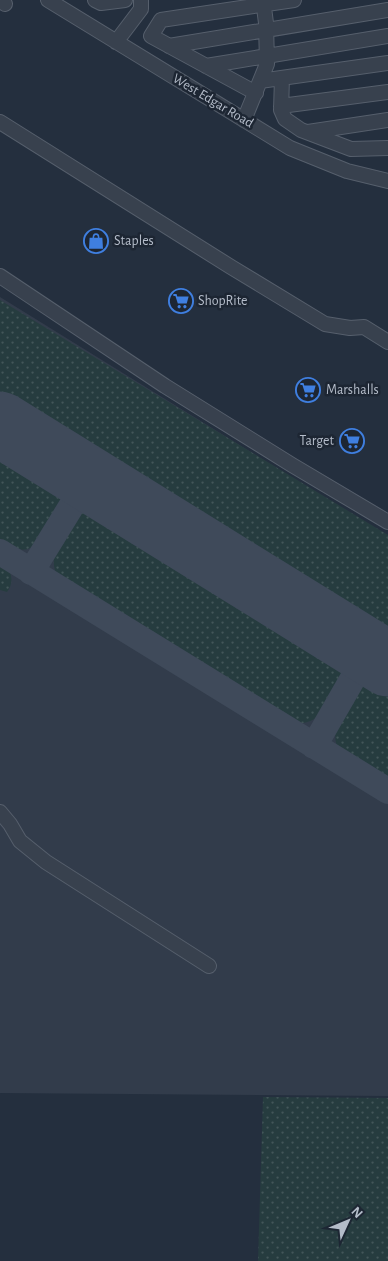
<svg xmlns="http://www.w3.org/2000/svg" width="388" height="1261" font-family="'Alegreya Sans',sans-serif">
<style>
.airport{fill:#323c4b}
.grass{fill:url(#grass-dots)}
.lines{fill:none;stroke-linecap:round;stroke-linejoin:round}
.taxiway{stroke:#3f4a5a;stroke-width:26}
.runway{stroke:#3f4a5a;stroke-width:65}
.minor-casing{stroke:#565f6c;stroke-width:16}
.minor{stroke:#38414e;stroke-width:14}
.labels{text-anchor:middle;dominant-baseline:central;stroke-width:5;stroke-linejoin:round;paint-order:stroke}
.street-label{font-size:14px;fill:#b4bcc9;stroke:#1d2633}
.poi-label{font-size:14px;fill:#b4bcc9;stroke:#1d2633;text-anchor:start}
</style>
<defs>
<pattern id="grass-dots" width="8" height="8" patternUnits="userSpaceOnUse" patternTransform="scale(1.25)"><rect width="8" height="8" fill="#263c3f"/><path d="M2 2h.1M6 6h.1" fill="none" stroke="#435659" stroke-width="1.8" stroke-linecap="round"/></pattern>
</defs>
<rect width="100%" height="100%" fill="#242f3e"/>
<path class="airport" d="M0 297 388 537V1096L0 1093Z"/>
<path class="grass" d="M0 300 388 535V633L0 394Z
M0 458 62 496 63 499C63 508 56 515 51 523 36 547 29 559 0 541Z
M83 509 344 670 346 674 343 680C331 700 321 727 293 723L59 578C43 557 68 529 79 511Z
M0 558C10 566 16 581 7 592L0 590Z
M362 684H366L388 697V782C376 774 351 762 342 753 323 735 349 699 362 684Z
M263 1097 388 1098V1261H258Z"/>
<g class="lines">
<path class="taxiway" d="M0 552 388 791
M31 572 88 479
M314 746 368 652"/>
<path class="runway" d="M0 424 388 664"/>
<defs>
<path id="minor" d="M0 0 5 4
M48 0 290 148 347 171 388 181
M95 0 101 3 125 0
M116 42 141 9V0
M169 46 388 10
M206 66 388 36
M282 78 281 110 285 119 301 130 351 149 388 148
M260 81 388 63
M256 93 151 36 161 20 294 0
M281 106 388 92
M244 120 267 64 266 23 263 0
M0 122 231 267 325 324 350 328 364 327 388 342
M308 132 388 120
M0 276 165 386 292 465 388 522
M0 812 10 824 20 841 46 862 209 966"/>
</defs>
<use href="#minor" class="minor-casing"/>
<use href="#minor" class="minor"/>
</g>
<defs>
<symbol id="shop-ring" viewBox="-11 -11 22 22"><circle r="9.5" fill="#1d2633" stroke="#3f7fe0" stroke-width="1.5"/><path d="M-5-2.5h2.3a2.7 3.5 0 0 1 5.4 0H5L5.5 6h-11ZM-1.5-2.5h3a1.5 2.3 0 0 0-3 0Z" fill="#3f7fe0"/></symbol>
<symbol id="supermarket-ring" viewBox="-11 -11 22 22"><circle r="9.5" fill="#1d2633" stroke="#3f7fe0" stroke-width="1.5"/><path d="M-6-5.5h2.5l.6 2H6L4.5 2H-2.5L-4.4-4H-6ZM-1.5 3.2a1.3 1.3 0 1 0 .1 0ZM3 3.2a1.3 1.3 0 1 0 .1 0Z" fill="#3f7fe0"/></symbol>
</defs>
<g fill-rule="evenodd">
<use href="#shop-ring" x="82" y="227" width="28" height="28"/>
<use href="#supermarket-ring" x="167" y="287" width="28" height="28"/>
<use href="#supermarket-ring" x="294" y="376" width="28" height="28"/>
<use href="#supermarket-ring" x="338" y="427" width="28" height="28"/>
</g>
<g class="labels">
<g class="street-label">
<text transform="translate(213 101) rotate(31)">West Edgar Road</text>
</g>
<g class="poi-label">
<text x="114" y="241">Staples</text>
<text x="198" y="301">ShopRite</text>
<text x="326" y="390">Marshalls</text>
<text x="334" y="441" text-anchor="end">Target</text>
</g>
</g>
<g transform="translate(348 1221) rotate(46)" stroke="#1d2633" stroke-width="4" paint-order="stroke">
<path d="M0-4L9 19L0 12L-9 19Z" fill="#b4bcc9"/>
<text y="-8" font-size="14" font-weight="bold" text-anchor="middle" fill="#b4bcc9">N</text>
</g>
</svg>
